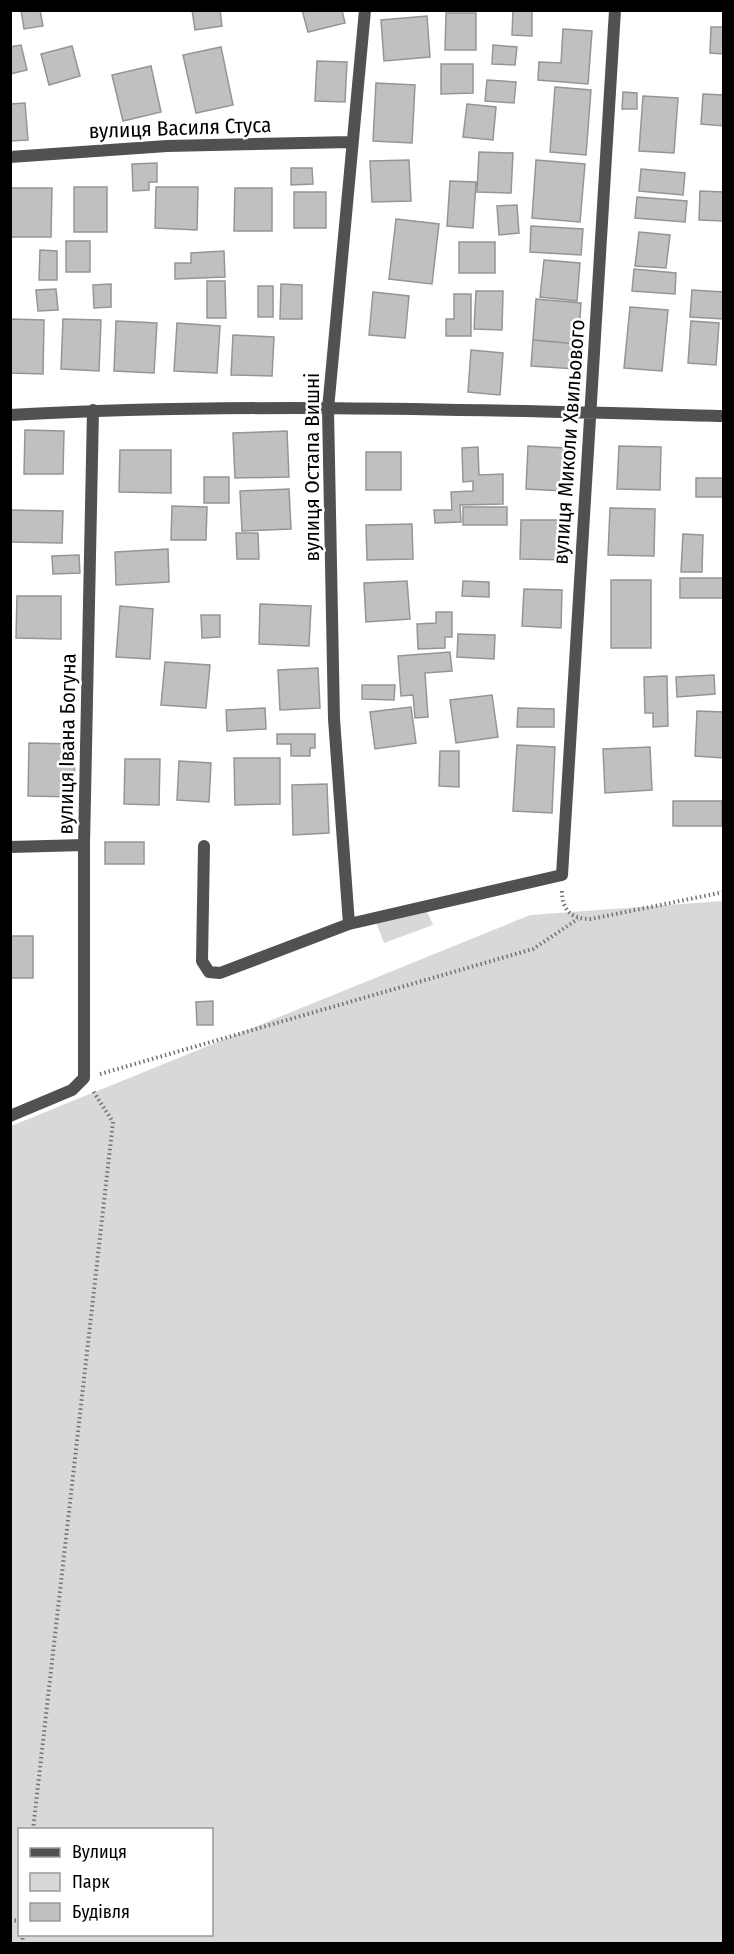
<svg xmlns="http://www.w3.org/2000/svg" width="734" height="1954" font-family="'Fira Sans Condensed',sans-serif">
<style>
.green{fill:#d8d8d8;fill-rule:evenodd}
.building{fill:#c0c0c0;stroke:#959595;stroke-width:1.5}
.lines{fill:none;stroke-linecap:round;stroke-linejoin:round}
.path{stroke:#737373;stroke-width:4;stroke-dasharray:1.5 3;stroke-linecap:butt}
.street{stroke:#515151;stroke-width:12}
.labels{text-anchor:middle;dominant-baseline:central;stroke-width:5;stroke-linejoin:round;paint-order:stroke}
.street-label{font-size:21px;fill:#000;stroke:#fff}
</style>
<rect width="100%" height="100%" fill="#fff"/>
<path class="green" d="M723 901V1943H11V1126L530 915ZM20 1830H212V1934H20Z
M425 907 433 925 384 943 376 922Z"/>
<path class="building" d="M21 10H40L43 26 24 29Z
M192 10H220L222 26 195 30Z
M302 10H342L345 23 308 32Z
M513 10 532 11V36L512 35Z
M446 13H476V50H445Z
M427 16 430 57 384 61 381 20Z
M711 27H724V54L710 53Z
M563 29 592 31 588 84 538 80 539 62 561 63Z
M21 45 27 70 10 74V47Z
M493 45 517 47 515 65 492 64Z
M72 46 80 76 49 85 41 54Z
M221 47 233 105 196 113 183 55Z
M317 61 347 62 345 102 315 101Z
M441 64H473V93L441 94Z
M151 66 161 112 123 121 112 75Z
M487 80 516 82 514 103 485 101Z
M376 83 415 85 412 143 373 141Z
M555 87 591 90 586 155 550 152Z
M623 92 637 93V109H622Z
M703 94 724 95V126L701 124Z
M643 96 678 98 674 153 639 151Z
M25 103 28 140 10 141V104Z
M467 104 496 107 493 140 463 137Z
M479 152 513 153 511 193 477 192Z
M409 160 411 201 372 202 370 161Z
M536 160 585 164 580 222 532 218Z
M157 163V182H149V190L133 191 132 164Z
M291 168H312L313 184 291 185Z
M641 169 685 173 683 195 639 191Z
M450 181 476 182 473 228 447 226Z
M74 187H107V232H74Z
M156 187H198L197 230 155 228Z
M10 188H52L51 237H10Z
M235 188H272V231H234Z
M700 191 724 192V221L699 220Z
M294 192H326V228H294Z
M637 197 687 201 685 222 635 218Z
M517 205 519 233 499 235 497 206Z
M396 219 439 224 432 284 389 279Z
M531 226 583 229 581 255 530 252Z
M639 232 670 235 666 268 635 266Z
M66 241H90V272H66Z
M459 242H495V273H459Z
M40 250 57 251V280H39Z
M224 251 225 277 175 279V263H191V253Z
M544 260 580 263 577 301 540 297Z
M634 269 676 273 675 294 632 291Z
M207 281H225L226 318H207Z
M111 284V307L94 308 93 285Z
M281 284 302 285V319H280Z
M258 286H273V317H258Z
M56 289 58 310 38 311 36 290Z
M692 290 724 292V319L690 317Z
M476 291H503L502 330 474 329Z
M373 292 409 296 405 338 369 335Z
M454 294H471V336H446V319H454Z
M536 299 581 303 578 344 533 340Z
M630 307 668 310 662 371 624 368Z
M10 319 44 320 43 374 10 373Z
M63 319 101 320 99 371 61 369Z
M116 321 157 323 154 373 114 371Z
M691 321 719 323 716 365 688 363Z
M177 323 220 326 217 373 174 371Z
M233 335 274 337 272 376 231 375Z
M533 340 578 344 576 369 531 366Z
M471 350 503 353 500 395 468 392Z
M25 430 64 431 63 474H24Z
M287 431 289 477 235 478 233 433Z
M528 446 566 448 564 491 526 489Z
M619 446 661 447 660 490 617 489Z
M478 447 479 475 503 474V504L460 505 461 522 435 523 434 510H452L451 492 473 491V481L463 482 462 448Z
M120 450H171V493L119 492Z
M366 452H401V490H366Z
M204 477H229V503H204Z
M696 478H724V497H696Z
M289 489 291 529 242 531 240 491Z
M172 506 207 507 206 540H171Z
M463 507H507V525H463Z
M610 508 655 509 654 556 608 555Z
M10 510 63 511 62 543 10 542Z
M521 520H566V560L520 559Z
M412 524 413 559 367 560 366 525Z
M236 533H258L259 559H237Z
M683 534 703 535 702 572H681Z
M168 549 169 582 116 585 115 552Z
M79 555 80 573 53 574 52 556Z
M680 578H724V598H680Z
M611 580H651V648H611Z
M407 581 410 619 366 622 364 583Z
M463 581 489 582V597L462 596Z
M524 589 562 590 561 628 522 626Z
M17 596H61V639L16 638Z
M260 604 311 606 309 646 259 644Z
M120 606 153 609 150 659 116 657Z
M436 612H452V637H445V648L418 649 417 624 436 623Z
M201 615H220V637L202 638Z
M458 634 495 635 494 659 457 657Z
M450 652 452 671 425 673 428 717 415 718 413 695 401 696 398 656Z
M165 662 210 665 206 708 161 705Z
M318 668 320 708 280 710 278 670Z
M714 675 715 694 677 697 676 677Z
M667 676 668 726 653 727V713H645L644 677Z
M362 685H395L394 700 362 699Z
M492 695 498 737 456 743 450 700Z
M411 707 416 743 375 749 370 712Z
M265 708 266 729 227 731 226 710Z
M518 708 554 709V727H517Z
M697 711 724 712V758L695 756Z
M277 734H315V748H310V756H291V744H277Z
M29 743 75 744 74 797 28 796Z
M517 745 555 747 552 813 513 811Z
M650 747 652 790 605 793 603 749Z
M440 751H459V787L439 786Z
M234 758H280V804L235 805Z
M125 759H160L159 805 124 804Z
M179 761 211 763 209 802 177 800Z
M327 784 329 833 293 835 292 785Z
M673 801H722V826H673Z
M105 842H144V864H105Z
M10 936H33V978H10Z
M213 1001V1025H197L196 1002Z"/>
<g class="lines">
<path class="path" d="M562 891C562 911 572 919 591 919L724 892
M100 1074 533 949 578 919
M33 1830 113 1122 93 1091
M10 1920 20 1921
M22 1944 23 1934"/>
<path class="street" d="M10 157 167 146 352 142
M10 415C248 402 486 410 724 416
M204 846 202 961 209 972 220 973 349 924 562 875 615 10
M10 847 84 845
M349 924 334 719 328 409 365 10
M10 1116 72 1090 84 1078V845L93 410"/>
</g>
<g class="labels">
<g class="street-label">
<text transform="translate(180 128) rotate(-2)">вулиця Василя Стуса</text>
<text transform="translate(569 442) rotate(-86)">вулиця Миколи Хвильового</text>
<text transform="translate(312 467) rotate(-90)">вулиця Остапа Вишні</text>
<text transform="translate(67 744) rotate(-89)">вулиця Івана Богуна</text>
</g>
</g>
<rect width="734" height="1954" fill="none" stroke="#000000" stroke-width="24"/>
<rect x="18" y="1828" width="195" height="108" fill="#ffffff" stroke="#999999" stroke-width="1.5"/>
<rect x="30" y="1848" width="30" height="9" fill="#515151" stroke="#999999" stroke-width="1.5"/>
<text x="72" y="1858" font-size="18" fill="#000000">Вулиця</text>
<rect x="30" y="1873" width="30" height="18" fill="#d8d8d8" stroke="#999999" stroke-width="1.5"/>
<text x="72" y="1888" font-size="18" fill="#000000">Парк</text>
<rect x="30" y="1903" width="30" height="18" fill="#c0c0c0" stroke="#999999" stroke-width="1.5"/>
<text x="72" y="1918" font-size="18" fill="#000000">Будівля</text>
</svg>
